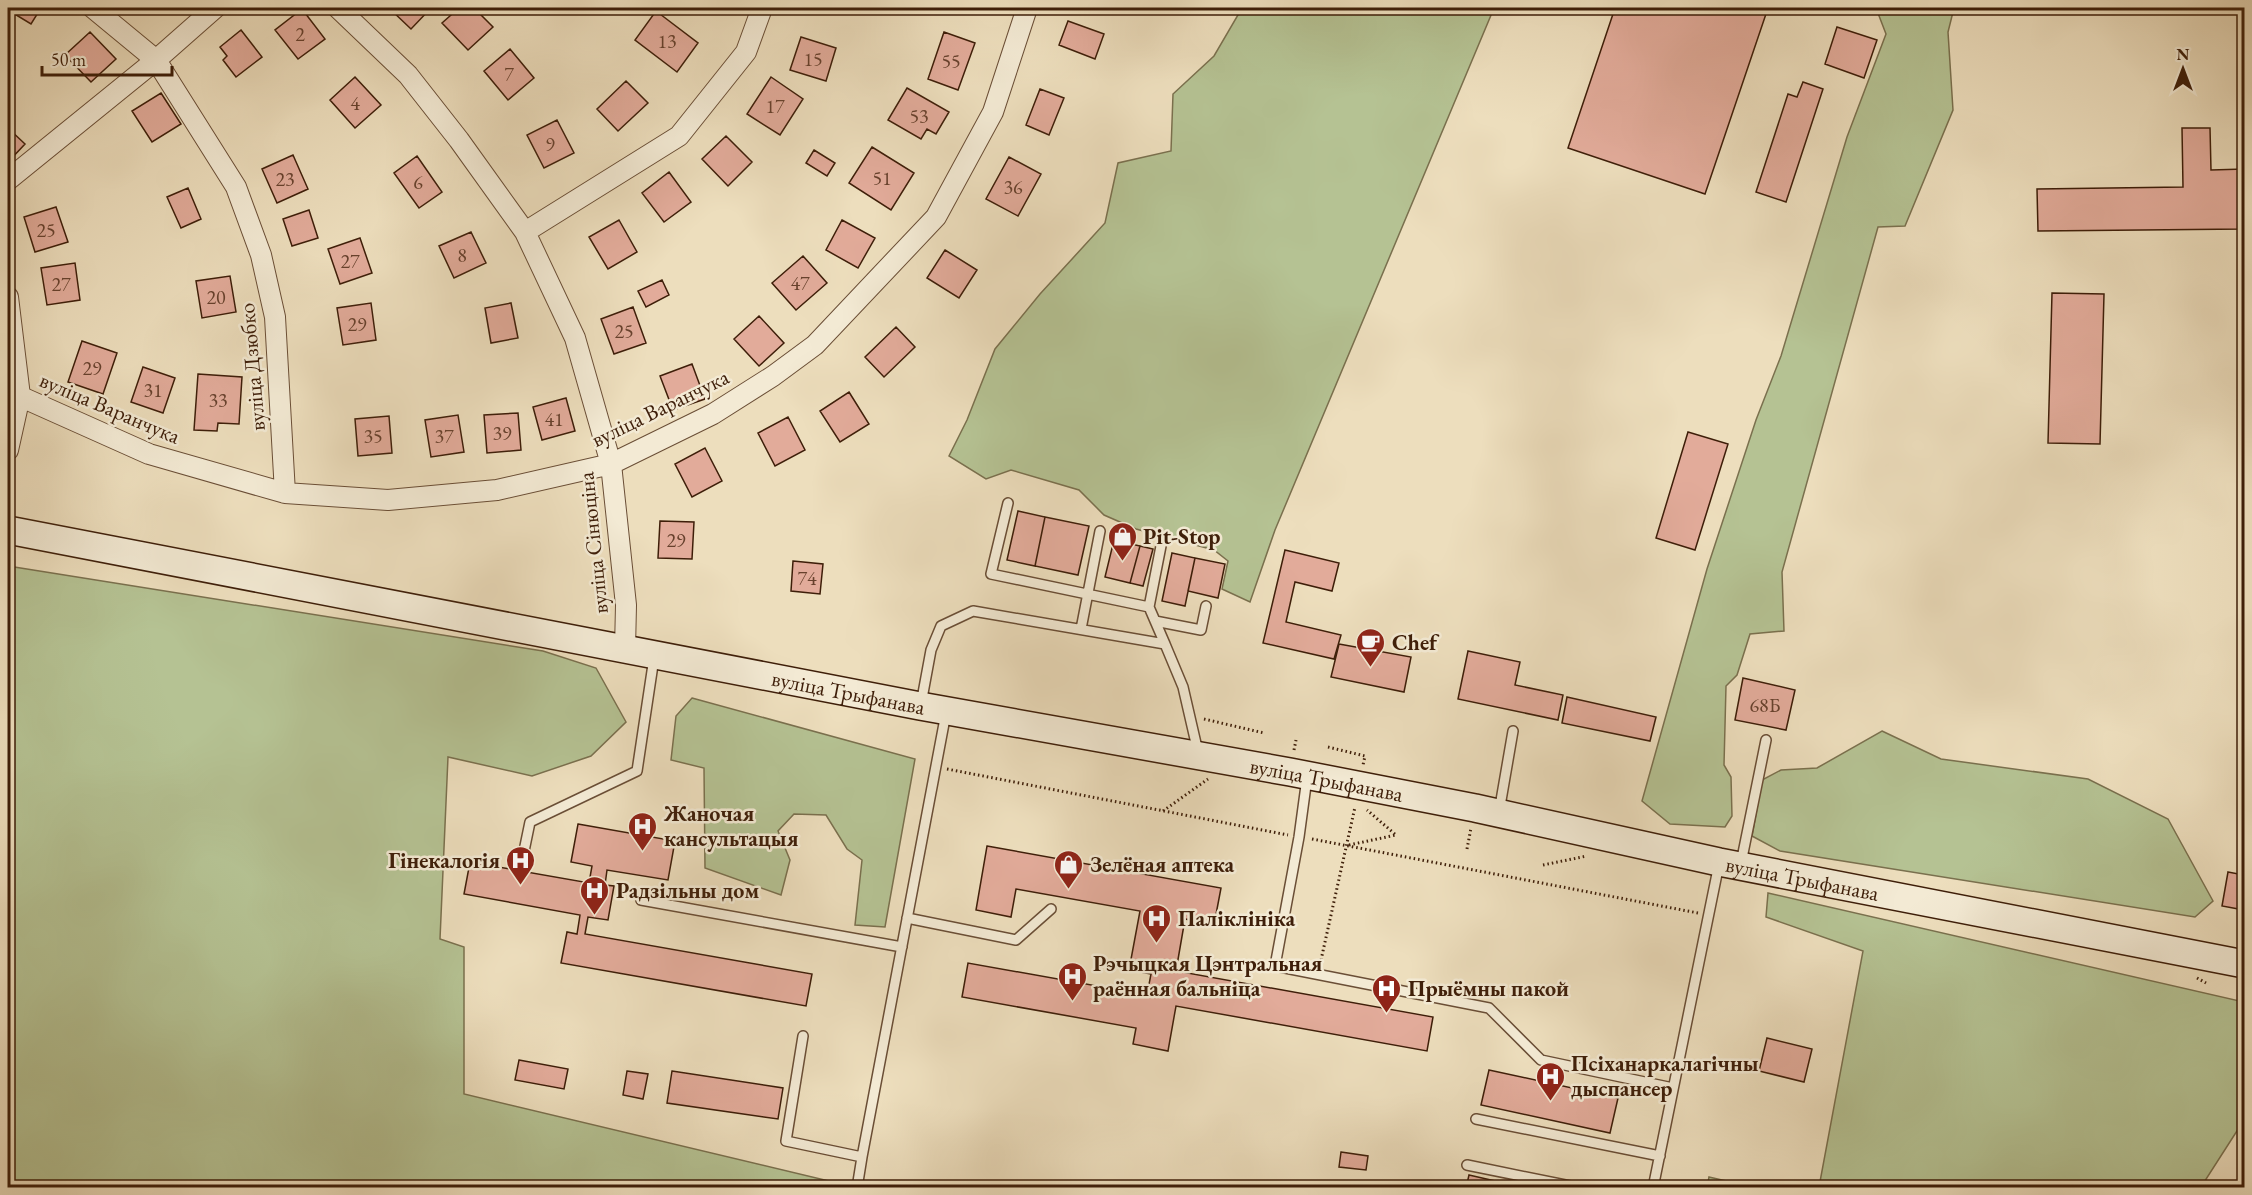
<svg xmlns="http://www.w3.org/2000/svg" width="2252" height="1195" font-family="'EB Garamond',serif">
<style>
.green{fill:#b5c293;stroke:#7a704e;stroke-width:1.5}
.building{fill:#e2ab9a;stroke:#3e1e09;stroke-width:1.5}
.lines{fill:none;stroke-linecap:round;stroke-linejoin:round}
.lane-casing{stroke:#6a4e36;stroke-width:12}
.street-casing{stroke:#6a4e36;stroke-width:22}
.secondary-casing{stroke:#3e1e09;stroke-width:30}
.path{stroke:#3e1e09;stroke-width:3;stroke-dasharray:1.5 3;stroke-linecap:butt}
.lane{stroke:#f3ead4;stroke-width:9}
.street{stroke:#f3ead4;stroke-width:20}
.secondary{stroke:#f3ead4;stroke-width:27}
.labels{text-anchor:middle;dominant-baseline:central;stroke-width:5;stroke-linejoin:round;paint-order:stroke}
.number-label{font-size:20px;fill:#67412d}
.street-label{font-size:22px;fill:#3e1e09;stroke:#f3ead4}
.poi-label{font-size:22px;font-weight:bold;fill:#3e1e09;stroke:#f3ead4;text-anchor:start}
</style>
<rect width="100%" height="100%" fill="#eddebd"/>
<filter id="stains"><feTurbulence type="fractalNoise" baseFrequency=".00333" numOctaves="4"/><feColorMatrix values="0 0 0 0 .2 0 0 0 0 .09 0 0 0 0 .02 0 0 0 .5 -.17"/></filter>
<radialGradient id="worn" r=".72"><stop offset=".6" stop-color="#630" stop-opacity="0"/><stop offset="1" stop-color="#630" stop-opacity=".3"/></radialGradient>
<path class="green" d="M1242 8H1494L1275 530 1250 602 1222 589 1228 561 1214 550 1136 529 1104 515 1079 490 1011 470 986 479 949 456 967 420 995 349 1040 294 1105 223 1118 163 1171 151 1173 94 1214 56Z
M1876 8H1954L1948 32 1953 110 1905 226 1878 227 1782 572 1784 631 1750 634 1737 675 1726 686 1724 765 1731 777 1732 816 1725 827 1670 824 1642 801 1707 569 1756 420 1781 356 1847 137 1886 34Z
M8 566 543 651 596 668 626 722 591 756 532 776 448 757 440 939 464 947V1094L829 1181 827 1187H8Z
M692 698 915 759 885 927 855 925 862 860 847 849 826 815 794 814 778 831 790 860 781 895 705 868 704 768 671 760 676 716Z
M1882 731 1941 759 2088 779 2168 819 2213 901 2195 917 1780 851 1752 836 1762 780 1781 770 1817 768Z
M1768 893 2244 1002V1120L2201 1187H1819L1863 951 1766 917Z
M1709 1177 1752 1187H1707Z"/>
<path class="building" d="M8 8H41L31 24 8 10Z
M389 8H431L411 29Z
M459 8H474L493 27 468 50 442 23Z
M1615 8H1768L1705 194 1568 148Z
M302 9 325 39 298 59 275 30Z
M656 11 698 43 677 72 635 40Z
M1068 21 1104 34 1095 59 1059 45Z
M1837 27 1877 40 1864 78 1825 64Z
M241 30 262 57 236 77 223 60 227 56 220 47Z
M90 32 116 59 91 82 65 55Z
M944 32 975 43 958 90 928 79Z
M801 37 836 48 826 81 790 70Z
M510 49 534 78 508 100 484 71Z
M355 77 381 105 355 128 330 100Z
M771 77 803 99 780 135 747 114Z
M626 81 648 103 618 131 597 109Z
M1803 82 1823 89 1786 202 1756 192 1788 94 1797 97Z
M907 88 949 112 936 134 927 129 921 139 888 120Z
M1040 89 1064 98 1049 135 1026 125Z
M161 93 181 124 152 142 132 111Z
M557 120 574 153 544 168 527 135Z
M8 128 25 144 8 162Z
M2182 128H2210L2211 170 2244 169V229L2038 231 2037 189 2183 187Z
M726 136 752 162 728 186 702 159Z
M872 147 914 173 891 210 849 183Z
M814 150 835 163 827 176 806 163Z
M293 155 308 189 277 203 262 169Z
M417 156 442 192 419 208 394 173Z
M1009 157 1041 174 1018 216 986 199Z
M669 172 691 202 664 222 642 193Z
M188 188 201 219 181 228 167 197Z
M56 207 68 242 35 252 24 217Z
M309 210 318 238 292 246 283 219Z
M619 220 637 252 608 269 589 237Z
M842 220 875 238 858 268 826 250Z
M471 232 486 263 454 278 439 246Z
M360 238 372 273 340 284 328 249Z
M945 250 977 270 959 298 927 278Z
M803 256 827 283 796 310 772 283Z
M75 263 80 300 47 305 41 268Z
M230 276 236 312 202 318 196 281Z
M662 280 669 295 646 307 638 291Z
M2052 293 2104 294 2100 444 2048 443Z
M371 303 376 340 343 345 337 308Z
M511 303 518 338 491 343 485 308Z
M633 307 646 343 614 354 601 319Z
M759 316 784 343 759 366 734 339Z
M896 327 915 347 884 377 865 357Z
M82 341 117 353 103 394 68 382Z
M692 364 705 399 673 410 660 376Z
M143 367 175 378 163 413 131 402Z
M198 374 242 377 239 424 218 423 217 431 194 430Z
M849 392 869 424 840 442 820 411Z
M566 398 575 431 542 440 533 407Z
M518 413 521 450 487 453 484 415Z
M458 415 464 452 431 457 425 420Z
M389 416 392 453 358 456 355 419Z
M788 417 805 450 775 466 758 433Z
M1688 432 1728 444 1695 550 1656 538Z
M705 448 722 481 692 497 675 464Z
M1018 511 1045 517 1035 566 1007 560Z
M1045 517 1089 526 1078 575 1035 566Z
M660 521 694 522 692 559 658 558Z
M1114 540 1140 546 1130 583 1105 577Z
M1140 546 1153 549 1143 586 1130 583Z
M1285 550 1339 563 1332 591 1295 582 1286 622 1341 635 1334 659 1263 643Z
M1172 553 1195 558 1185 606 1162 601Z
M1195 558 1225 564 1218 598 1188 591Z
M793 561 823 564 820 594 791 591Z
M1339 644 1411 657 1404 692 1331 677Z
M1468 651 1520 662 1515 685 1563 695 1558 720 1458 699Z
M1743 678 1795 690 1786 730 1735 720Z
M1567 697 1656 717 1650 741 1562 723Z
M578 824 675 841 668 880 607 870 605 885 614 886 608 920 588 917 585 934 812 974 806 1006 561 963 567 932 577 934 580 915 464 894 470 862 589 883 592 866 571 862Z
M987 846 1221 888 1214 925 1185 919 1176 971 1433 1017 1427 1051 1176 1006 1168 1051 1133 1044 1136 1028 962 997 968 963 1147 995 1151 974 1129 970 1140 911 1016 889 1011 917 976 910Z
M2228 872 2244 875V910L2222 906Z
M1767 1038 1812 1049 1804 1082 1759 1071Z
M519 1060 568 1069 564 1089 515 1080Z
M1489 1070 1618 1098 1610 1133 1481 1105Z
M627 1071 648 1074 643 1099 623 1095Z
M672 1071 783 1088 778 1119 667 1103Z
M1341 1152 1368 1156 1366 1170 1339 1167Z
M1469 1175 1526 1188H1466Z"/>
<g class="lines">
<defs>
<path id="lane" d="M1008 503 991 574 1149 607 1165 644
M1149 607 1161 546
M1155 621 1201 630 1206 606
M1081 629 1100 531
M921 704 931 650 941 626 973 611 1165 644 1183 687 1198 752
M1307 778 1299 837 1275 966 1489 1008 1541 1060 1673 1088
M1499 812 1513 731
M524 851 530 822 637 771 654 658
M1741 863 1766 740
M641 900 902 947
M907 918 1016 940 1051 909
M803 1036 786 1141 862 1157 946 713
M1476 1119 1660 1156
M1467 1165 1580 1188
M857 1188 862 1157
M1653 1188 1719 864"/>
<path id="street" d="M93 8 156 60 236 187 261 255 275 317 285 493
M338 8 408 75 459 140 525 232 575 338 611 464 626 605 625 649
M8 180 156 60 215 8
M525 232 679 136 746 52 762 8
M8 297 20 396 8 450
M8 391 149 454 285 493 388 500 497 490 611 464 713 414 773 376 815 345 936 217 993 112 1027 8"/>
<g id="secondary">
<path id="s1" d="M8 530 920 706 1290 772 1475 808 1719 862 2244 964"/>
</g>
</defs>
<use href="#lane" class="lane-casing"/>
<use href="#street" class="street-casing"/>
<use href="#secondary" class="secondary-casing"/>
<path class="path" d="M1204 719 1264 733
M1328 747 1365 756 1363 765
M1294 750 1296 740
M947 769 1288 835
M1163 811 1208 779
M1312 839 1698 913
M1349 845 1396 835 1367 810
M1467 849 1471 828
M1543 865 1587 856
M1321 960 1355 807
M2197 978 2206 983"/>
<use href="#lane" class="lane"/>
<use href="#street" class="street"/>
<use href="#secondary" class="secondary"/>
</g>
<defs>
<symbol id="shop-pin" viewBox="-11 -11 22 30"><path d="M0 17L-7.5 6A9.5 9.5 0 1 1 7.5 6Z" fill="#8f2418" stroke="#f3ead4"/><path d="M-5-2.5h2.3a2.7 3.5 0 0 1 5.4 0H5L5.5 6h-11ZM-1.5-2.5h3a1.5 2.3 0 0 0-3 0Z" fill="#fff"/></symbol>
<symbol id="cafe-pin" viewBox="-11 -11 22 30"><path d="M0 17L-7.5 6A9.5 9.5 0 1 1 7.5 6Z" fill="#8f2418" stroke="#f3ead4"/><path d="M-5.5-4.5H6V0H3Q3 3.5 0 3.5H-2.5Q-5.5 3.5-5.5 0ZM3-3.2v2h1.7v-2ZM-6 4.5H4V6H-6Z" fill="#fff"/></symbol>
<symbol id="hospital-pin" viewBox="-11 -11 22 30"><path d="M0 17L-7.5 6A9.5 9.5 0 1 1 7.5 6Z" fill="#8f2418" stroke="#f3ead4"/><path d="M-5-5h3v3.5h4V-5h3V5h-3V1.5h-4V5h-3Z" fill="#fff"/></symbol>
</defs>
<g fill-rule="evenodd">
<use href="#shop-pin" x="1106" y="520" width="33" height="45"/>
<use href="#cafe-pin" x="1354" y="626" width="33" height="45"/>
<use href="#hospital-pin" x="626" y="810" width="33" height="45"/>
<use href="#hospital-pin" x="504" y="844" width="33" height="45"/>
<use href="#shop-pin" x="1052" y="848" width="33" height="45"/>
<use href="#hospital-pin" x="578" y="874" width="33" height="45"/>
<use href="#hospital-pin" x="1140" y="902" width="33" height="45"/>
<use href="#hospital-pin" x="1056" y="960" width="33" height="45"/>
<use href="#hospital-pin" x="1370" y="972" width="33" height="45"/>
<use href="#hospital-pin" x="1534" y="1060" width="33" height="45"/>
</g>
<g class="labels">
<g class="number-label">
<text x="300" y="34">2</text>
<text x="667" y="41">13</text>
<text x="813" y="59">15</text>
<text x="951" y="61">55</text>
<text x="509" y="74">7</text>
<text x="355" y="103">4</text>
<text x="775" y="106">17</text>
<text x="919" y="116">53</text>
<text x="550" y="144">9</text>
<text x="882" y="178">51</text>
<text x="285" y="179">23</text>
<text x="418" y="182">6</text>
<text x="1013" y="187">36</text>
<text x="46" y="230">25</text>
<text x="462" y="255">8</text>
<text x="350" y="261">27</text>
<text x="800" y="283">47</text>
<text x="61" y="284">27</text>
<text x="216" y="297">20</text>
<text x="357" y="324">29</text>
<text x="624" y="331">25</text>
<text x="92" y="368">29</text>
<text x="153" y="390">31</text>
<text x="218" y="400">33</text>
<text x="554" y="419">41</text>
<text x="502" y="433">39</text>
<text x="373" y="436">35</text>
<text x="444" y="436">37</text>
<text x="676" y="540">29</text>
<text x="807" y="578">74</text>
<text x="1765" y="705">68Б</text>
</g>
<g class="street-label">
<text transform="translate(252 367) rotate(-95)">вуліца Дзюбко</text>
<text transform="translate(110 408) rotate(23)">вуліца Варанчука</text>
<text transform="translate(660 408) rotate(-26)">вуліца Варанчука</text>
<text transform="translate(593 543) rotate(-96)">вуліца Сінюціна</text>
<text stroke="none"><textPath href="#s1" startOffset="856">вуліца Трыфанава</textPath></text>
<text stroke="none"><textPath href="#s1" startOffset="1342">вуліца Трыфанава</textPath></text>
<text stroke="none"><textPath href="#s1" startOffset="1828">вуліца Трыфанава</textPath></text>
</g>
<g class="poi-label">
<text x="1143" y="536">Pit-Stop</text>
<text x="1392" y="642">Chef</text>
<text x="664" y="813">Жаночая<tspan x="664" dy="25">кансультацыя</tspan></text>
<text x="500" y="860" text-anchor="end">Гінекалогія</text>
<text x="1090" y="864">Зелёная аптека</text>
<text x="616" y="890">Радзільны дом</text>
<text x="1178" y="918">Паліклініка</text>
<text x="1093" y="963">Рэчыцкая Цэнтральная<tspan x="1093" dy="25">раённая бальніца</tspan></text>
<text x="1408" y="988">Прыёмны пакой</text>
<text x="1571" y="1063">Псіханаркалагічны<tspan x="1571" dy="25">дыспансер</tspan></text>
</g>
</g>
<rect width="2252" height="1195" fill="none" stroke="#eddebd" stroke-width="30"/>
<rect x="9" y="9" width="2234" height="1177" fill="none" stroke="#3e1e09" stroke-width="3"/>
<rect x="15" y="15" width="2222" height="1165" fill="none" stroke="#3e1e09" stroke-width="1.5"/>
<g transform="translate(2183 69)" stroke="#f3ead4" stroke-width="4.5" paint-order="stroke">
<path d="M0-4.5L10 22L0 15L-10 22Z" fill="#3e1e09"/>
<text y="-9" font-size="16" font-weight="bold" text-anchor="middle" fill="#3e1e09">N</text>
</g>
<path d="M42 66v9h130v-9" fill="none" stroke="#3e1e09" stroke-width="3"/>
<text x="51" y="66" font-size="18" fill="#3e1e09" stroke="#f3ead4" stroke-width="4.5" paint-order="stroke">50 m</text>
<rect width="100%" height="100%" filter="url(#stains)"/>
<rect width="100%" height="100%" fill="url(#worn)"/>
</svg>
